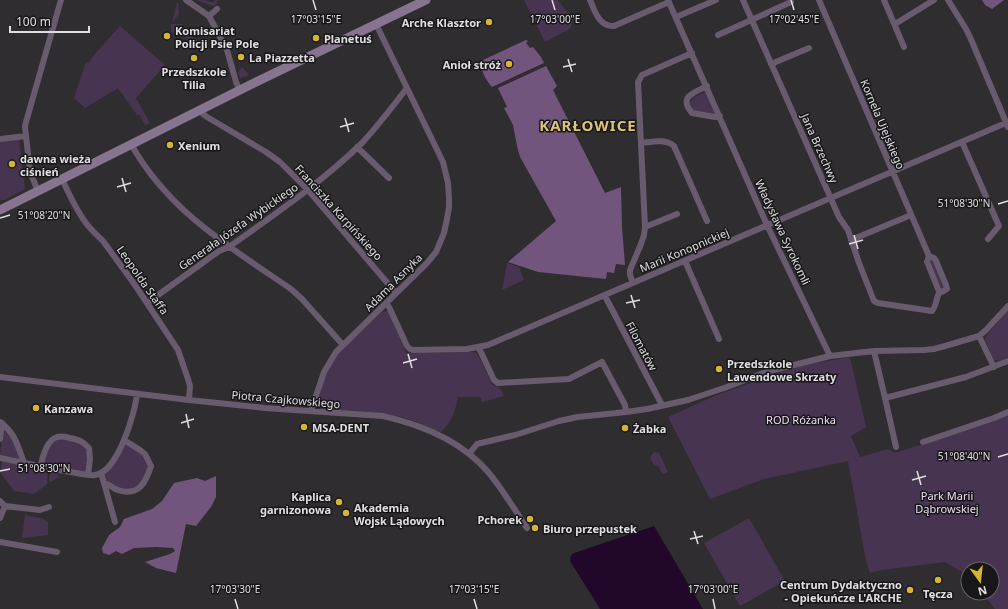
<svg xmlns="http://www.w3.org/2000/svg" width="1008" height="609" font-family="'Noto Sans',sans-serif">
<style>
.green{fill:#473450}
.forest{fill:#71557d}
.water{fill:#21082b}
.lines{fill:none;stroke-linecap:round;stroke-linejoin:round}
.street{stroke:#685b6d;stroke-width:6}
.secondary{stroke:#877490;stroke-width:9}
.ticks{fill:none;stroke:#e0dee1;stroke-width:1.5}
.poi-dot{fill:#d6b534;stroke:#171618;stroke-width:1.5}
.labels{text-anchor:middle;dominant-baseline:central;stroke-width:3;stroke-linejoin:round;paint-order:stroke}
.poi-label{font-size:11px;font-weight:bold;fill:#e0dee1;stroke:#171618;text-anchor:start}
.street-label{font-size:11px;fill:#e0dee1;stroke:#171618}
.park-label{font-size:11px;fill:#efddf7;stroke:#171618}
.district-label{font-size:15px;font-weight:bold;letter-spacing:1px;fill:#dcc578;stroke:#171618}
.ticks-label{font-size:10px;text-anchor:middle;fill:#e0dee1;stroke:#171618;stroke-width:3;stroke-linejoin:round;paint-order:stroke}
</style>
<rect width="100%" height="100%" fill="#302d31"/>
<path class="green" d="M196 0H205L213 3 215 0H218L216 5 213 6Z
M524 0H558L573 20 570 29 545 42Z
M177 3H178L179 14 172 23Z
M171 24H183L174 33 171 32Z
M120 26 165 65 136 98 150 123 145 125 140 115H137L118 88 85 108 74 98 86 62 89 63 93 56Z
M184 26 191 36 197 40V42L176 34Z
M242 67 249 75 241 78H240L238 73Z
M705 92 714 113V114L694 111 692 109 690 102 694 97Z
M19 139 25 189 4 200H0V141Z
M932 259 934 260 944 288 941 289 929 261Z
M507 263 519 267 524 280 502 290Z
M1008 310V357L999 361 994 360 985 339 987 335Z
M387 311 389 313 406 353 473 352 476 353 478 355 492 384C500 389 500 385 504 396L482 402 480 397H458C455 412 452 421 441 432L417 422 398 416 386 414 321 409 317 404 322 386 327 372 338 354 382 312Z
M850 357 866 427 851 436 860 457 888 449 895 453 930 442 1008 414V609H995L984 595H981L980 593H992V569H968V579L962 572 945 562 882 570 870 573 866 561 848 461 764 479 710 499 668 417 717 395 781 372 815 363Z
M3 428 11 435 22 460 1 457 0 455Z
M57 439C65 440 85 439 88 450 89 457 86 466 86 473L45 465 44 461 50 446Z
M126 444 142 452 146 461 148 469 144 482 132 489H118L111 484 105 479 103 474 124 445Z
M654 452 659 453 668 472 663 474 658 466 654 465 650 458Z
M4 461 48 469 47 484 34 494 14 491 0 472 2 462Z
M50 470 57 473 59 477 51 482 49 481Z
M25 515 43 519 48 522V535L22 538Z
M749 518 785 581 740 606 704 543Z"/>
<path class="forest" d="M982 0H1004L992 9 985 5Z
M526 40 528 41 526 43 530 48 533 47 541 57 544 63 492 87C488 83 481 71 481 66 480 63 481 63 483 60Z
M546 66 557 86 553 90 605 193 621 187 622 227 625 265 616 264 614 273 607 272 606 279 538 272 508 262 556 221 520 157 517 146 513 125 504 108 507 107 498 88Z
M216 476V497L211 507 196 526 186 524 176 573 156 568 145 562 170 554 175 551 173 548 156 547 134 548 122 554 116 551 109 555 103 553 102 548 109 535 120 527 124 519 152 509 162 501 174 483 197 478 205 481Z"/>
<path class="water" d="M654 526 703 609H600L570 561C570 557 571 555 574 553Z"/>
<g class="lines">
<path class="street" d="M186 0 209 16
M590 0C595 11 599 27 614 26L669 2
M668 0 767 225 830 356
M743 0 839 217 848 230 859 263 874 301 878 303 932 311C937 305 936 297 940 291
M819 0 929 256 927 262 928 264 938 289 939 291 942 292 947 289 946 285 936 261 934 258 929 256
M884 0 904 47
M948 0 966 29 970 37 1008 127
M217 9 209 16 227 50 236 82 240 91
M676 17 716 0
M895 24 934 0
M718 35 791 2
M771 64 809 48
M707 86C694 93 678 96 692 113L715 117 720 116
M201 110 203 114 207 117 266 152 280 162 308 190 396 293
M0 139 26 136
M962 142 999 226 988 239
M641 143C651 142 666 138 674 146L707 221
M131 144C169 212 230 247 291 289L302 299 343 345
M357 147 389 178
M62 179C69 194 76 210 86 223 91 230 97 235 103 241L135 285 178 350 188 379 190 386 189 400
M38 191 30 172 25 127 26 122 61 0
M645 227 677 214
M851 240 911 215
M685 261 719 339
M633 283 630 275V270L641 244 644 235 645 227 638 82 642 75 692 53
M605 296 662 405
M147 303 219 251 229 247C275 214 322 182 362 143 378 126 392 107 407 88
M386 303 389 307 407 346 410 349 413 350 467 349 488 345 1008 122
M979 336 994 367
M479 348 494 380 498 383 569 379 602 362 625 405 626 412
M874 351 885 398 896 447
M0 377 189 400 265 408 383 416C423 425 462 441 489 473 503 490 514 509 527 528
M885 398 966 377 1008 361
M311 411 324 372 336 352 427 263 436 252 444 233 447 219 449 207V198L448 183 443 162 407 88 376 24
M0 422C15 433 18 446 24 463 42 467 59 470 76 473 82 474 89 476 95 475 118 472 135 413 137 394
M0 439 2 423
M923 442 994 418 1008 412
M469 454 477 444 515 435 559 421 578 417 626 412 647 409 688 400 727 387 766 372 830 356 874 351 924 350 934 349 945 346 979 336 986 330 1008 306
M0 458 24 463
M41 466C42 457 47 440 57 437 61 436 66 437 70 438 80 440 82 441 89 448L90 459 88 475
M101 473 104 483C110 484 113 489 118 490 139 497 146 482 151 466L145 454 140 450 124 440
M104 483 115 522
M0 501 5 506 0 518
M5 506 40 510 49 507
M0 542 57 552"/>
<path class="secondary" d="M0 210 250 85 426 0"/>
</g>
<path class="ticks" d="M313 0 316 10M552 0 555 10M791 0 794 10M568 59 572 72M563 67 576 64M345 118 349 132M340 127 354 123M122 178 126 192M117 187 131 183M998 204 1008 201M0 218 10 215M854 235 858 249M849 244 863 240M631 295 635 308M626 303 640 300M408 354 412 368M403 363 417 359M186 414 189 428M181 423 194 419M998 457 1008 454M0 471 10 469M917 471 921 485M912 480 926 476M694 531 698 544M690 539 703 536M235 599 238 609M474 599 477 609M713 599 715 609"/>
<g class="poi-dot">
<circle cx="489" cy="22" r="4"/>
<circle cx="167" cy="36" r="4"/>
<circle cx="316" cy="38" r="4"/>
<circle cx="241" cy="57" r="4"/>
<circle cx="194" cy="58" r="4"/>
<circle cx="509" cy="64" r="4"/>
<circle cx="170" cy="145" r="4"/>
<circle cx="12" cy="164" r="4"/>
<circle cx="719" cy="369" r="4"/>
<circle cx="36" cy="408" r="4"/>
<circle cx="304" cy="427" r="4"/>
<circle cx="625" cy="428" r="4"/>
<circle cx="339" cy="502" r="4"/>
<circle cx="346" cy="513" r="4"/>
<circle cx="530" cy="519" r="4"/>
<circle cx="535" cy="528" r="4"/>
<circle cx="938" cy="580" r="4"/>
<circle cx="910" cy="590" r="4"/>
</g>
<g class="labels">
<g class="poi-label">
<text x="481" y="22" text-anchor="end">Arche Klasztor</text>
<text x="175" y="30">Komisariat<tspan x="175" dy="13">Policji Psie Pole</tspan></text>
<text x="324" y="38">Planetuś</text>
<text x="249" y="57">La Piazzetta</text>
<text x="501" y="64" text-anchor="end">Anioł stróż</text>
<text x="194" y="71" text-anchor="middle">Przedszkole<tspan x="194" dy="13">Tilia</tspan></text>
<text x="178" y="145">Xenium</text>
<text x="20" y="158">dawna wieża<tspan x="20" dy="13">ciśnień</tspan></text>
<text x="727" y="363">Przedszkole<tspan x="727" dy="13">Lawendowe Skrzaty</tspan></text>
<text x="44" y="408">Kanzawa</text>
<text x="312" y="427">MSA-DENT</text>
<text x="633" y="428">Żabka</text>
<text x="331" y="496" text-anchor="end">Kaplica<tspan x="331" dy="13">garnizonowa</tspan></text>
<text x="354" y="507">Akademia<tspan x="354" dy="13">Wojsk Lądowych</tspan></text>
<text x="522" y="519" text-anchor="end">Pchorek</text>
<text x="543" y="528">Biuro przepustek</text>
<text x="902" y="584" text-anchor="end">Centrum Dydaktyczno<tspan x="902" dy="13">- Opiekuńcze L'ARCHE</tspan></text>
<text x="938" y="593" text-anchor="middle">Tęcza</text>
</g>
<g class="street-label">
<text transform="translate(883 124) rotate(67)">Kornela Ujejskiego</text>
<text transform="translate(820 148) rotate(66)">Jana Brzechwy</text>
<text transform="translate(339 212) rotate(48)">Franciszka Karpińskiego</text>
<text transform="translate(238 226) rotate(-35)">Generała Józefa Wybickiego</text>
<text transform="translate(783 232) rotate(65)">Władysława Syrokomli</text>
<text transform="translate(684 250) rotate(-23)">Marii Konopnickiej</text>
<text transform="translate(143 280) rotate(55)">Leopolda Staffa</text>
<text transform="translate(393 282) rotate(-45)">Adama Asnyka</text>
<text transform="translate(642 346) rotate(62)">Filomatów</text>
<text transform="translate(286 399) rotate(5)">Piotra Czajkowskiego</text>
</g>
<g class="park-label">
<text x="801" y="419">ROD Różanka</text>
<text x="947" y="495">Park Marii<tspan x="947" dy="13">Dąbrowskiej</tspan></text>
</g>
<g class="district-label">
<text x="588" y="125">KARŁOWICE</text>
</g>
</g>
<g class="ticks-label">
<text x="316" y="23">17°03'15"E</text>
<text x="555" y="23">17°03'00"E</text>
<text x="794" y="23">17°02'45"E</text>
<text x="964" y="207">51°08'30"N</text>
<text x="44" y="219">51°08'20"N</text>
<text x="964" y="460">51°08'40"N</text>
<text x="44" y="472">51°08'30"N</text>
<text x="235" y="593">17°03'30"E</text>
<text x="474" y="593">17°03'15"E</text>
<text x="713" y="593">17°03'00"E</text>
</g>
<g transform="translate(980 581) rotate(165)"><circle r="19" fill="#171618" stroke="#676668"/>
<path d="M0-3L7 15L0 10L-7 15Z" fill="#d6b534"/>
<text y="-6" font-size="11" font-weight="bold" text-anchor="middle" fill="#e0dee1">N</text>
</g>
<path d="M10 26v6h79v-6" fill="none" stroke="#e0dee1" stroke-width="2"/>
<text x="16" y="26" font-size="12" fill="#e0dee1" stroke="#171618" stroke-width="3" paint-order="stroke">100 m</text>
</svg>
